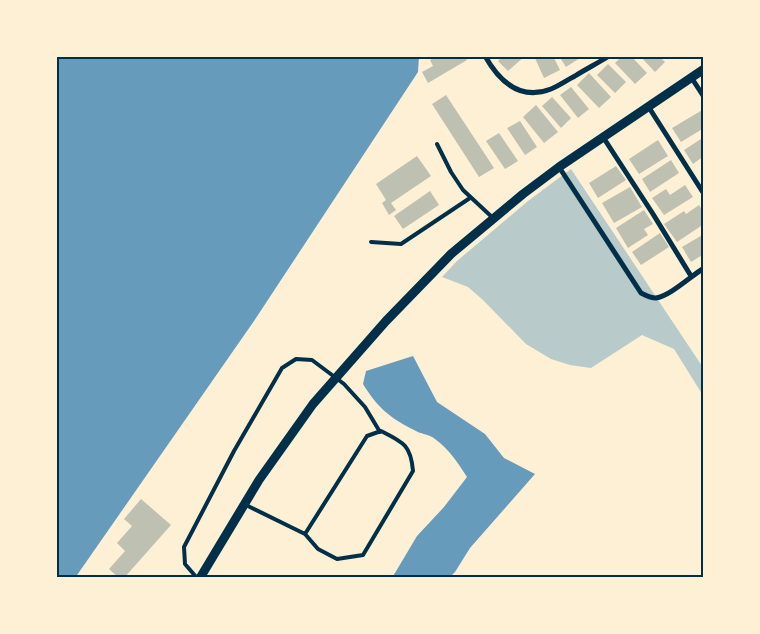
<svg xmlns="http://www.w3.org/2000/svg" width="760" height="634" font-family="'Public Sans',sans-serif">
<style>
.green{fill:#b9caca}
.water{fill:#669bbc}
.building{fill:#bec0b2}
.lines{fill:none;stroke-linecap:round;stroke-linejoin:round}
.service{stroke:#003049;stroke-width:4}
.minor{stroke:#003049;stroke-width:5}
.tertiary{stroke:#003049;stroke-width:9}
.neatline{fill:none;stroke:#003049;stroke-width:2}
</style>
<rect width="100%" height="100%" fill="#fdf0d5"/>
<path class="green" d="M571 169 704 369V397L674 349 642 335 591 368 570 365 551 359 526 344 483 300 468 287 442 277 457 261 528 201Z"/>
<path class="water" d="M56 56H419L418 72 254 321 75 578H56Z
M413 356 437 402 485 434 504 458 535 474 470 548 455 572 449 578H392L417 536 444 507 467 477C458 463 449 449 435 439 429 434 420 434 414 430 390 418 377 407 363 384L366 371Z"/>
<path class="building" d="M436 56H465L467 60 428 83 422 72 433 66 430 60Z
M503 56H525L508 71 498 61Z
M534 56H553L560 70 544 78Z
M559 56H578L580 58 566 67Z
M622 56H631L647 73 635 84 615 63Z
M640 56H659L665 62 655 72Z
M608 64 626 82 615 93 597 75Z
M589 73 611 97 599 108 577 85Z
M571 87 589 109 578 118 560 95Z
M446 95 494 168 479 177 432 104Z
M552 97 571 118 561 128 542 106Z
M536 105 558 132 544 143 523 117Z
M704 109V128L681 142 672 128Z
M520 121 537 147 525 155 507 128Z
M499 133 518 161 505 169 486 141Z
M704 137V156L693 164 684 150Z
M658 140 668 156 639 174 629 159Z
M417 156 431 176 391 203 396 210 389 215 382 203 386 200 376 184Z
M671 160 679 173 650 192 642 179Z
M616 166 626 180 598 198 589 183Z
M685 185 693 197 664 215 652 198 666 189 670 195Z
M630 187 642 207 614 223 602 203Z
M430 191 439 205 403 229 394 216Z
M699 205 704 213V224L677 242 664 224 684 211 686 214Z
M644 210 653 224 644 229 648 235 628 248 616 228Z
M660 233 669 247 641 265 632 252Z
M704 234V254L691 262 682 247Z
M141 499 171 525 124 578H119L109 569 125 551 117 543 132 526 124 519Z"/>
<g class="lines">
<path class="service" d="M437 144 451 172 463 190 493 218
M371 242 401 244 470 198
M246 505 305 534 318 549 337 559 363 555 413 471C411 445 403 442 381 431L367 436 305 534
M197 578 185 564 184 547 234 451 282 368 296 359 312 360 344 384 365 407 380 432"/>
<path class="minor" d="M485 56C499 81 520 101 551 89 559 86 567 80 575 76 586 69 598 63 609 56
M691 77 704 97
M648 106 704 194
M603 137 653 214 691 276
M559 167 641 293C645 295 650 298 656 298 670 296 691 276 704 268"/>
<path class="tertiary" d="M200 578 259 480 313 404 386 321 451 254 523 194 559 167 704 69"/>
</g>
<rect width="760" height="634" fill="none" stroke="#fdf0d5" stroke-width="115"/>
<rect x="58" y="58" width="644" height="518" class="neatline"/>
</svg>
